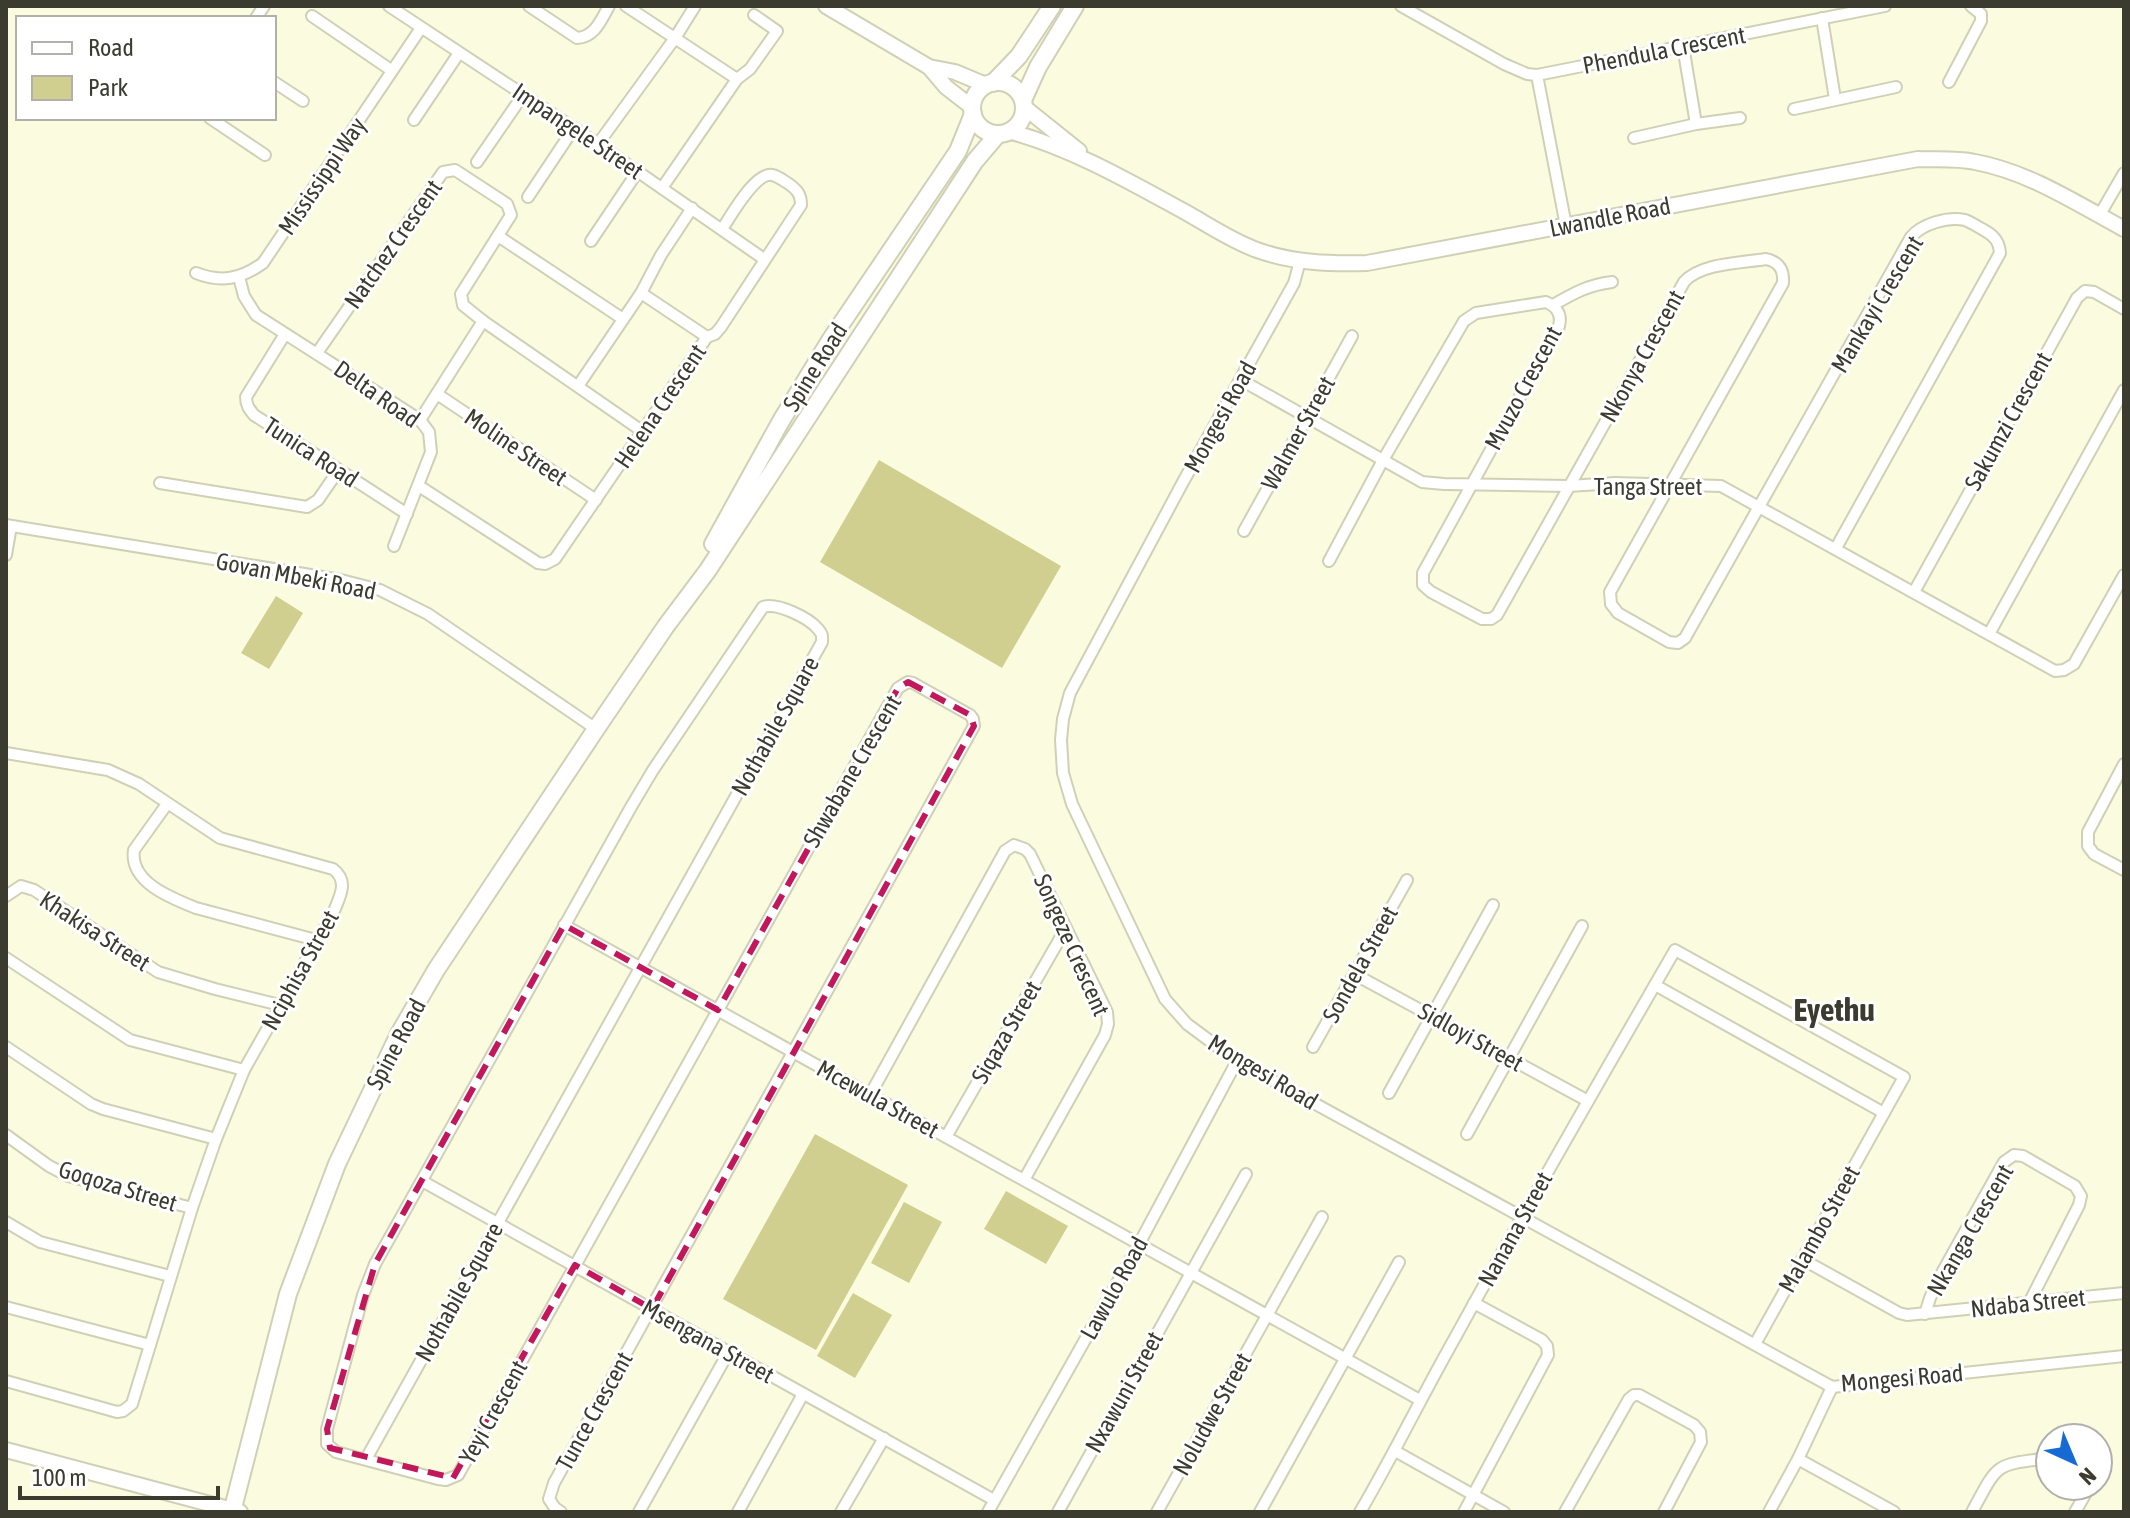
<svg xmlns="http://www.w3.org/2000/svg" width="2130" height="1518" viewBox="0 0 2130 1518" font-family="'Asap Condensed',sans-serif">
  <rect width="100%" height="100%" fill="#fbfbe0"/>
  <g fill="#d0cf8f">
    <polygon points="879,460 1061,566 1002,668 820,562"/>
    <polygon points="276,596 303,613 269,669 241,653"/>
    <polygon points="815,1134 908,1185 816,1350 723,1299"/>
    <polygon points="1006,1191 1068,1226 1046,1264 984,1229"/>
    <polygon points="904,1202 942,1222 909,1283 871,1263"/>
    <polygon points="853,1293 892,1315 855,1378 817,1356"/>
  </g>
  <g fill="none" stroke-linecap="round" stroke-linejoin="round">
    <g stroke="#d0d0b6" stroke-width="14">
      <g id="street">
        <polyline points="389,6 598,144 764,259"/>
        <path d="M 529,6 L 577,38 C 595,37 601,20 609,6"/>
        <polyline points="626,6 737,79"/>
        <polyline points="1401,6 1504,64 1527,74 1537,75 1885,6"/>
        <polyline points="312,16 391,70"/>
        <polyline points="256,18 264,6"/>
        <polyline points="1822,18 1835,99"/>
        <polyline points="1683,46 1696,124"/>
        <polyline points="1537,75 1566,226"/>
        <polyline points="274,82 303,101"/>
        <polyline points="1949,82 1981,21 1981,14 1971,6"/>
        <polyline points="1794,109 1896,87"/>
        <polyline points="210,118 265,155"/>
        <polyline points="414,120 459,53"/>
        <polyline points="1634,138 1696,124 1740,118"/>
        <polyline points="598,144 675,38 695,6"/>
        <polyline points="477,162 523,95"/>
        <polyline points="662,188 737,79 750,69 777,31 754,15"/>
        <polyline points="528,197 574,128"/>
        <polyline points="2099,216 2124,173"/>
        <polyline points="498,236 623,319"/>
        <polyline points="591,241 638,171"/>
        <polyline points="1300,261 1294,283 1183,482 1070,693 1063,719 1061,740 1063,773 1072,804 1165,999 1187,1024 1237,1061 1832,1387 2124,1356"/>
        <path d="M 196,273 C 221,283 241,279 263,263 L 421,28"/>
        <polyline points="239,277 244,296 256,315 420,420 429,432 431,452 394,546"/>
        <polyline points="641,293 661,255 692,208"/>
        <path d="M 1553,305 C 1574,293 1588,285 1612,282"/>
        <polyline points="483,321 642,431"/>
        <path d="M 285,334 L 246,397 C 246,405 249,409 254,415 L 407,514"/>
        <path d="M 707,337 L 715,334 L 721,327 L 801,205 C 801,194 797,190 789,184 C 784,181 778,176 772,175 C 755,172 731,216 722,229"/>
        <polyline points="317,353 443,172 455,170 507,204 511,215 461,294 463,305 483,321 420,420"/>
        <polyline points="1241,380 1422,482 1444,484 1569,486 1615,483 1721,486 2055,671 2064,670 2074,664 2124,575"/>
        <polyline points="437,394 596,500"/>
        <polyline points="160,483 307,507 318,500 338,471"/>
        <polyline points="419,486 538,563 545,564 555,559 707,337 641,293 578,386"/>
        <polyline points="6,525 341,580 380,590 428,614 596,729"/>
        <polyline points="1244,531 1352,336"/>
        <polyline points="6,555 11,526"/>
        <path d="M 1329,561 L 1383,460 L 1464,321 L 1476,313 L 1546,302 C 1557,307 1562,314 1559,326 L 1423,573 L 1423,585 L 1431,592 L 1482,619 L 1491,619 L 1497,615 L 1684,282 C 1700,263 1742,263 1766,259 C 1779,262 1784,269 1783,283 L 1610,592 L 1611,604 L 1618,613 L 1669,642 L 1678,643 L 1685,638 L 1911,237 C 1922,224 1948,216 1965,220 C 1971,222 1976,226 1982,229 C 1993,235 1999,240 2000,253 L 1836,548"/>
        <polyline points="1914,592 2077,298 2085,291 2094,292 2124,309"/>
        <polyline points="1989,634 2124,390"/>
        <path d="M 6,753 L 108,770 L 139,784 L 220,838 L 333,869 C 349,881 340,896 334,911 L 244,1070 L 216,1139 L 192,1208 L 132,1404 L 123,1411 L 117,1412 L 6,1381"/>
        <polyline points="2124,764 2088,832 2088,846 2094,854 2124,870"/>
        <path d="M 167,804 L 134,850 C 129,882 171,898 196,908 L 316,940"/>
        <polyline points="6,896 21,886 34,890 158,972 215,989 280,1005"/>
        <polyline points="564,925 1420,1400"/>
        <polyline points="6,958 130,1040 244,1070"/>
        <polyline points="1354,974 1588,1101"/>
        <polyline points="1655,985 1884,1113"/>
        <polyline points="6,1047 91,1104 103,1109 216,1139"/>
        <polyline points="1313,1047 1407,880"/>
        <polyline points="1389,1093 1493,905"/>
        <polyline points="870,1095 1005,851 1014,845 1025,849 1030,854 1107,1012 1108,1024 1105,1035 1024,1180"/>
        <polyline points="1467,1134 1582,926"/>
        <polyline points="6,1135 49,1166 68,1176 192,1208"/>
        <polyline points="946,1137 1066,928"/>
        <polyline points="422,1181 994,1500"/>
        <polyline points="6,1222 40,1242 170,1276"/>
        <polyline points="1802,1259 1899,1313 1907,1315 2124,1293"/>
        <polyline points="6,1307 150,1345"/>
        <polyline points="1925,1314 1930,1298 1943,1271 2004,1162 2014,1155 2023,1156 2075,1186 2081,1196 2079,1205 2029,1303"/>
        <polyline points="1395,1451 1504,1512"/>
        <path d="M 366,1459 L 822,642 C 822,636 823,635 818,629 C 809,618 777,602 763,607 L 653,770 L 631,807 L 375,1264 L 363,1295 L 327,1429 L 327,1444 L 336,1452 L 438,1479 L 446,1480 L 458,1475 L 898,688 L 908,682 L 913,683 L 970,715 L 973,719 L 974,726 L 554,1483 L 549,1499 L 555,1508 L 561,1512"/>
        <polyline points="1798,1459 1894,1512"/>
        <polyline points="639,1512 728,1353"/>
        <polyline points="738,1512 803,1394"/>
        <polyline points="841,1512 884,1438"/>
        <polyline points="988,1512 1139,1244 1237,1061"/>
        <polyline points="1058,1512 1246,1174"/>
        <polyline points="1157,1512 1322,1217"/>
        <polyline points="1260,1512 1399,1262"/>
        <path d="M 1360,1512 C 1394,1454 1423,1394 1456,1336 C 1527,1206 1601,1078 1675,950 L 1904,1077 L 1755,1344"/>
        <polyline points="1464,1512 1548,1355 1547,1346 1542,1340 1474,1303"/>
        <polyline points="1565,1512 1629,1399 1634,1395 1639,1395 1694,1425 1700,1432 1701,1442 1664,1512"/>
        <polyline points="1769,1512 1798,1459 1832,1387"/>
        <path d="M 1972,1512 C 1999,1462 1994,1465 2050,1458"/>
        <polyline points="2075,1512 2090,1486"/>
      </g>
    </g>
    <g stroke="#d0d0b6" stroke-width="18">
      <g id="secondary">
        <polyline points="826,6 929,67 955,72 986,85"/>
        <polyline points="929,67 946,87 973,108"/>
        <polyline points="1024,107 1079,151"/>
        <path d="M 1008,131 C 1072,148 1130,182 1187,213 C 1210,226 1232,241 1257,250 C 1293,263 1330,264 1367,263 L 1918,159 C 1937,160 1956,158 1975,162 C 2029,172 2076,203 2124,229"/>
        <polyline points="6,1450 240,1512"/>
      </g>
    </g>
    <g stroke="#d0d0b6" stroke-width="20">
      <g id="primary">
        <circle cx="998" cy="108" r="26"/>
        <polyline points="993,83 1019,56 1052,6"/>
        <polyline points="1023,100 1038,67 1075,6"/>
        <polyline points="713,544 781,421 831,339 958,151 973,114"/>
        <polyline points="232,1512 288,1294 337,1164 399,1034 436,970 596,729 666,626 708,570 975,161 998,134"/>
      </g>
    </g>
    <use href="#street" stroke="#fff" stroke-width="10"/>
    <use href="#secondary" stroke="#fff" stroke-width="14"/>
    <use href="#primary" stroke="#fff" stroke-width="16"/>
  </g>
  <path fill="none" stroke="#c2185b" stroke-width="6" stroke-dasharray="16 10" stroke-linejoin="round" d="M 908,682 L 970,715 L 974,726 L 652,1309 L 575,1265 L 453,1478 L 330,1448 L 327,1429 L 375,1264 L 564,925 L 718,1010 L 898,688 Z"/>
  <g text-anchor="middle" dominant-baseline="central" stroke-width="6" stroke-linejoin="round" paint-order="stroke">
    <g font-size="24" fill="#3b3b30" stroke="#fff">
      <text transform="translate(1664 50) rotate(-11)">Phendula Crescent</text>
      <text transform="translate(578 131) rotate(34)">Impangele Street</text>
      <text transform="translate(322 176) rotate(-56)">Mississippi Way</text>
      <text transform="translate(1610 217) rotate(-11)">Lwandle Road</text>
      <text transform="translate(393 244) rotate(-55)">Natchez Crescent</text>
      <text transform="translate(1877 304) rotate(-59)">Mankayi Crescent</text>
      <text transform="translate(1642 356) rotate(-61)">Nkonya Crescent</text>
      <text transform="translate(815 367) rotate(-58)">Spine Road</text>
      <text transform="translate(1523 388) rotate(-62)">Mvuzo Crescent</text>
      <text transform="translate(377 394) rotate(35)">Delta Road</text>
      <text transform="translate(660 406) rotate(-56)">Helena Crescent</text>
      <text transform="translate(1220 417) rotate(-61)">Mongesi Road</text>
      <text transform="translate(2008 421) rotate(-61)">Sakumzi Crescent</text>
      <text transform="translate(1298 433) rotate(-61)">Walmer Street</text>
      <text transform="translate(516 447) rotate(34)">Moline Street</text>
      <text transform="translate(311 452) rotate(33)">Tunica Road</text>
      <text x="1648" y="486">Tanga Street</text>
      <text transform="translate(296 576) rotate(11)">Govan Mbeki Road</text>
      <text transform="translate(775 726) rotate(-61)">Nothabile Square</text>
      <text transform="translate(852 771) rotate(-60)">Shwabane Crescent</text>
      <text transform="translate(95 931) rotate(33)">Khakisa Street</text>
      <text transform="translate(1072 945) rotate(66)">Songeze Crescent</text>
      <text transform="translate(1360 964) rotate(-61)">Sondela Street</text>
      <text transform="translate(300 970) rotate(-61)">Nciphisa Street</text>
      <text transform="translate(1006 1032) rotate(-60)">Siqaza Street</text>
      <text transform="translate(1471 1037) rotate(29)">Sidloyi Street</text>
      <text transform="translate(396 1044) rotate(-62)">Spine Road</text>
      <text transform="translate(1263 1072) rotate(31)">Mongesi Road</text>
      <text transform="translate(878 1099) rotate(29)">Mcewula Street</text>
      <text transform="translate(118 1186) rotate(17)">Goqoza Street</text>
      <text transform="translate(1515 1229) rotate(-61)">Nanana Street</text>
      <text transform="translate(1819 1229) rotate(-61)">Malambo Street</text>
      <text transform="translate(1970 1230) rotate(-60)">Nkanga Crescent</text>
      <text transform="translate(1114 1288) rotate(-61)">Lawulo Road</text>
      <text transform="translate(459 1292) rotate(-61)">Nothabile Square</text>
      <text transform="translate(2028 1303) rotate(-6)">Ndaba Street</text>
      <text transform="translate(708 1341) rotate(29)">Msengana Street</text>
      <text transform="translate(1902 1378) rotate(-5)">Mongesi Road</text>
      <text transform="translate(1124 1392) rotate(-61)">Nxawuni Street</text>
      <text transform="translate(594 1411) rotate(-61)">Tunce Crescent</text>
      <text transform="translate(493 1412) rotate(-61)">Yeyi Crescent</text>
      <text transform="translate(1212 1414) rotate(-61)">Noludwe Street</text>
    </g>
    <g font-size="32" font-weight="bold" fill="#3b3b30" stroke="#fff">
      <text x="1834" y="1009">Eyethu</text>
    </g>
  </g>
  <rect width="2130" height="1518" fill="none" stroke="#3b3b30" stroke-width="16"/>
  <rect x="16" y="16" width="260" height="104" fill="#ffffff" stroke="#b1b1ac" stroke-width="2"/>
  <rect x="32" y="42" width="40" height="12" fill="#ffffff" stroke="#b1b1ac" stroke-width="2"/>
  <text x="88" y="56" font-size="24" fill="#3b3b30">Road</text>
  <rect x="32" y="76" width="40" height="24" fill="#d0cf8f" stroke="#b1b1ac" stroke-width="2"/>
  <text x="88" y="96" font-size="24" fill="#3b3b30">Park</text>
  <g transform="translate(2074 1462) rotate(136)"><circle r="38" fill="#ffffff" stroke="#b1b1ac" stroke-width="2"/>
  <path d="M0-6L14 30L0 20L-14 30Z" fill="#166ad4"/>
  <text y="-12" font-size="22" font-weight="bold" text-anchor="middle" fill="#3b3b30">N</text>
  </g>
  <path d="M20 1486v12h198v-12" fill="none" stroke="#3b3b30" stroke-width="4"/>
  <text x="32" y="1486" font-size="24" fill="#3b3b30" stroke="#ffffff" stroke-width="6" paint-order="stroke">100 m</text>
</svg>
